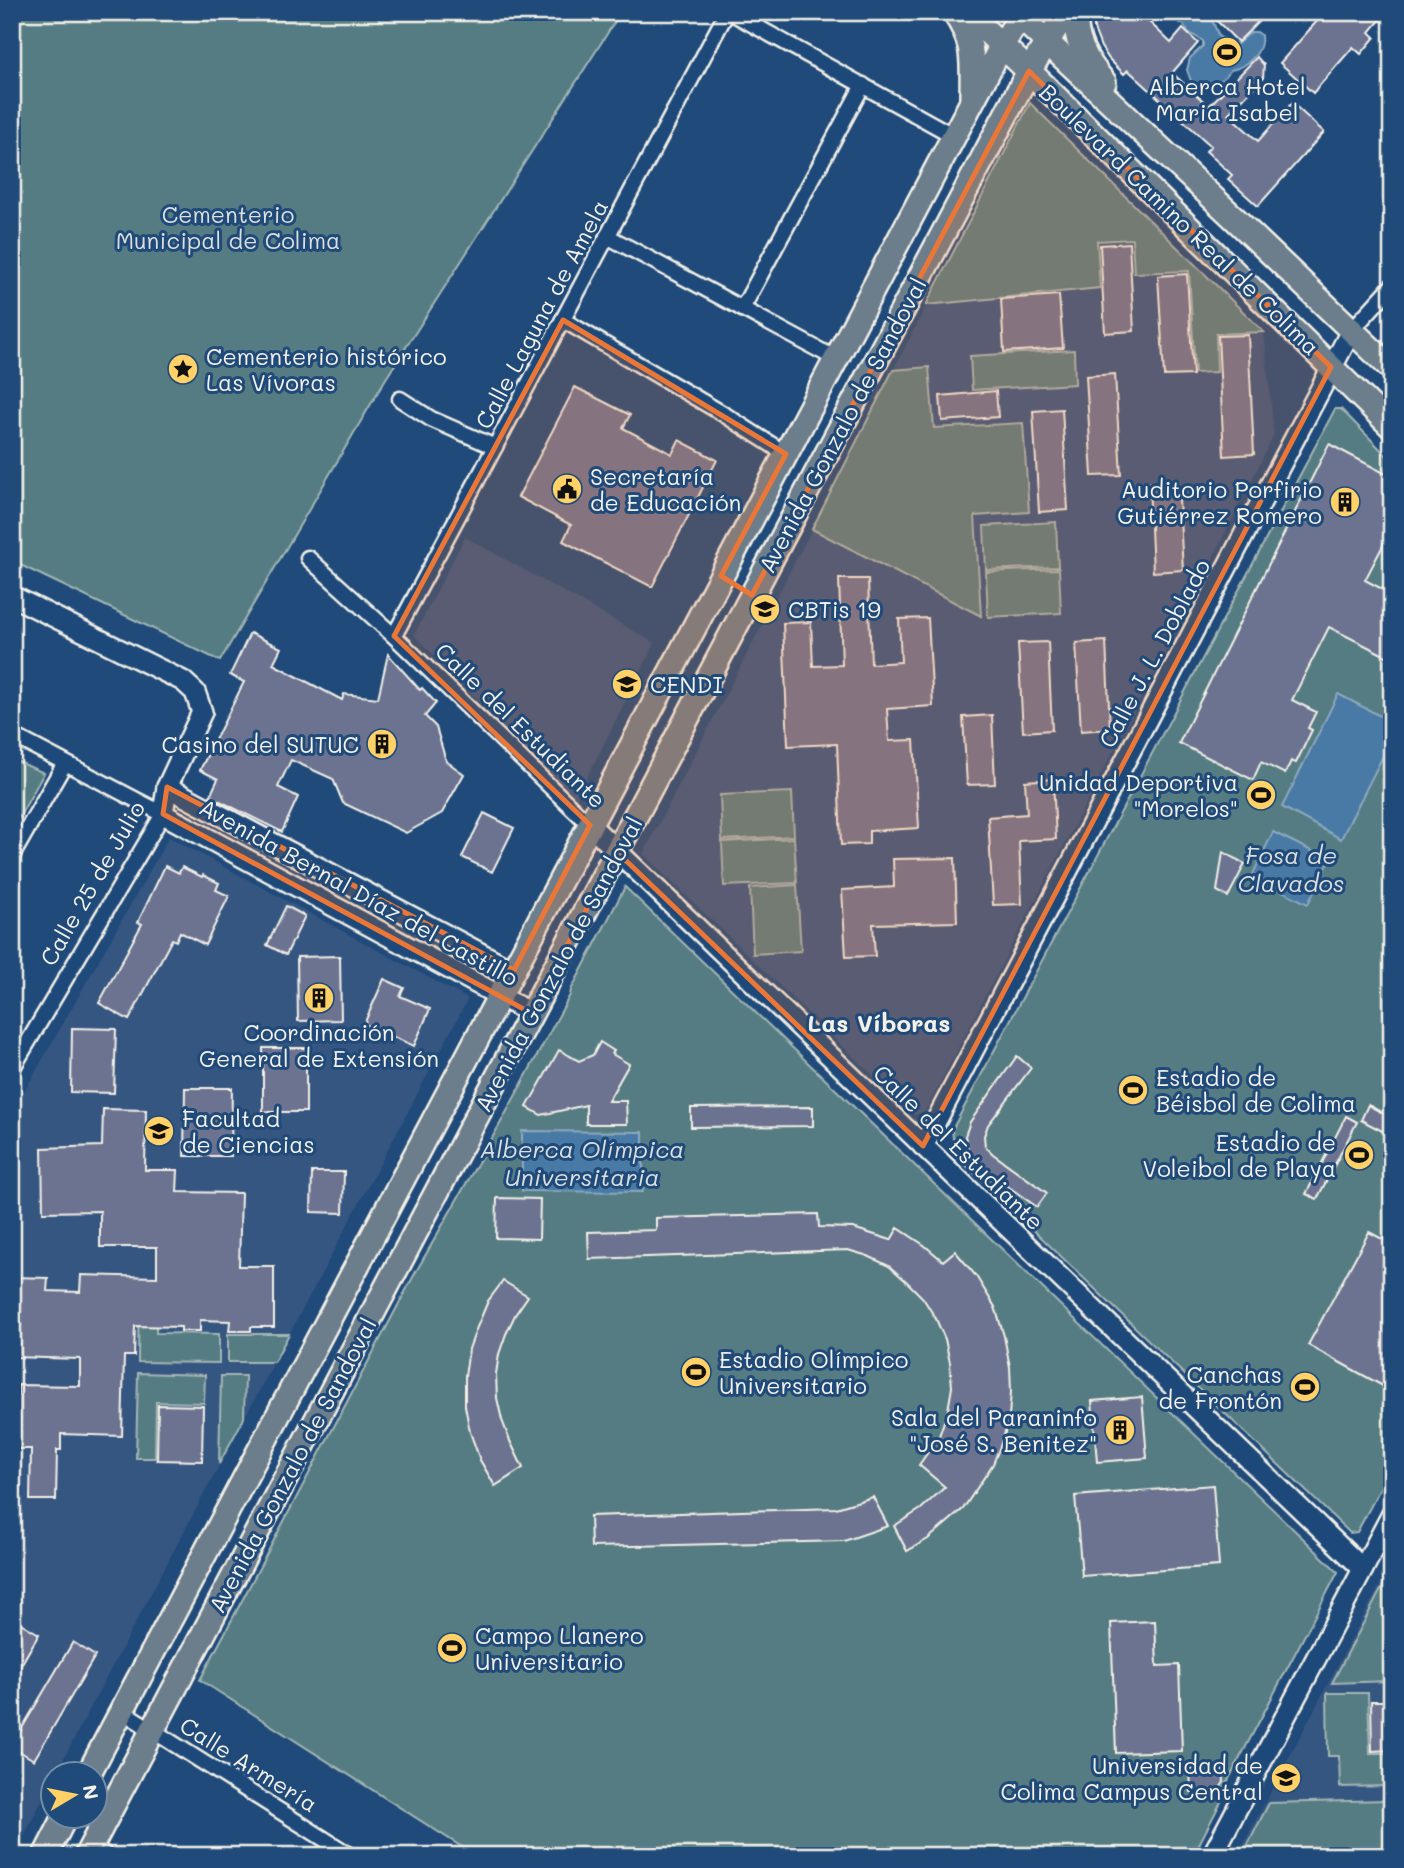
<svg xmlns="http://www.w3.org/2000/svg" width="1404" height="1868" viewBox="0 0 1404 1868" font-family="Mali,sans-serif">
  <rect width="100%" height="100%" fill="#1f4a7a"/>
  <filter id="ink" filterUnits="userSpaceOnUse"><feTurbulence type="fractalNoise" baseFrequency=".0143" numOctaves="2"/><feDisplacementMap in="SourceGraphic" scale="14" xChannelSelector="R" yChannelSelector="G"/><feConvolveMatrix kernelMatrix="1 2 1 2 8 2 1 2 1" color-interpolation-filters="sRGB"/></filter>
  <g filter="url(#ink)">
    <g fill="#365681">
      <polygon points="1030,103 1264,332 1274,435 1185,614 925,1112 914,1115 643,854 812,529"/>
      <polygon points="465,537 655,643 576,799 414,635"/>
      <polygon points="169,837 468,999 132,1629 56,1773 52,1773 52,1781 24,1836 12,1830 12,1113"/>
      <polygon points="1392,1562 1392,1856 1237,1856"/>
    </g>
    <g fill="#557c82" stroke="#a4b6b5" stroke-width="2">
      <polygon points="12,12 621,12 385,380 220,661 12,561"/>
      <polygon points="1030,103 1264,332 1216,334 1217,372 1195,373 1189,271 1134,273 1132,239 1097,241 1100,288 926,305"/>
      <polygon points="1074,350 1075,384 972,390 970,356"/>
      <polygon points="929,367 934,428 1023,423 1029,512 975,516 981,616 812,529 893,370"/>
      <polygon points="1335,409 1341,409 1392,461 1392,1466 1357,1532 1350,1533 955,1155 952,1130"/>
      <polygon points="1056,522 1058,567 986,570 984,526"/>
      <polygon points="1059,569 1061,613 988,617 986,572"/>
      <polygon points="12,759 44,773 17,821 12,824"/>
      <polygon points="792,792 794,836 722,840 720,795"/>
      <polygon points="794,838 797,883 724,886 722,842"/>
      <polygon points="797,885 801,951 753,954 750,888"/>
      <polygon points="625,887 1338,1572 1222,1792 1226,1792 1193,1856 1192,1848 1188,1856 476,1856 200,1680 413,1277 500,1124 570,995 571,990"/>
      <polygon points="139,1277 156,1278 156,1333 219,1334 219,1363 138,1362"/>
      <polygon points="228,1334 289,1334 274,1362 228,1362"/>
      <polygon points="138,1373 205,1375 204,1403 156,1402 155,1458 136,1458"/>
      <polygon points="221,1376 245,1376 244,1418 219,1464"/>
      <polygon points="1387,1578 1392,1578 1392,1681 1332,1683"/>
      <polygon points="1327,1693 1368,1693 1370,1753 1392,1753 1392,1786 1340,1787 1339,1756 1328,1756"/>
      <polygon points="1387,1800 1389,1856 1242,1856 1269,1803"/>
    </g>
    <g fill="#4879a5" stroke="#8da9c0" stroke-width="2">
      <path d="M 1169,12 L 1204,12 C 1213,17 1215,28 1219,37 L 1237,44 L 1251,32 L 1257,32 L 1261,35 C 1264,52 1247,67 1231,70 C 1225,78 1214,88 1202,87 C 1198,86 1195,83 1191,81 L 1187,70 L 1190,58 L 1203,46 L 1203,41 L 1188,32 L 1184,25 L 1175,20 Z"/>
      <polygon points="1338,694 1392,722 1392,738 1341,839 1282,807"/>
      <polygon points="1273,832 1330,860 1308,904 1252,876"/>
      <polygon points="522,1131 643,1132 643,1192 522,1191"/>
    </g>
    <g fill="#6c7391" stroke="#f4f1e8" stroke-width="2">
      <polygon points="1094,12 1139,12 1171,43 1183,29 1198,43 1172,73 1209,106 1257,57 1264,65 1263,78 1228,114 1258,141 1292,103 1324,132 1258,206 1228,179 1232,175 1206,151 1211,146 1128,70 1124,74 1109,59 1101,47 1094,29"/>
      <polygon points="1208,12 1268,12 1238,42"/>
      <polygon points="1325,12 1387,12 1370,32 1375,37 1361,54 1353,47 1313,93 1280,63"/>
      <polygon points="1129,243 1134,331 1105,333 1100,245"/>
      <polygon points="1187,274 1193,375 1164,376 1158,276"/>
      <polygon points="1059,295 1063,348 1004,352 1001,299"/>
      <polygon points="1248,335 1254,454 1224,456 1218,336"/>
      <polygon points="1115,374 1121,475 1092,476 1086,376"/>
      <polygon points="575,387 630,415 623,428 672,454 679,440 717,460 652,587 563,541 571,525 518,497"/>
      <polygon points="996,391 998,417 942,421 940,396"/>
      <polygon points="1062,409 1068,510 1039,512 1033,411"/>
      <polygon points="1329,444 1392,477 1392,528 1365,580 1392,594 1392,659 1329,627 1292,700 1316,712 1308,728 1312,730 1296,763 1291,761 1285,774 1261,762 1253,780 1179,743"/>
      <polygon points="1178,482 1183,570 1153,572 1149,483"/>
      <polygon points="839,579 868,579 871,664 901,662 899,619 928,618 933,706 887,709 889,741 914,740 919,828 869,831 869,844 841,845 837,744 788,746 783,623 811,622 813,666 842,665"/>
      <polygon points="250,633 281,648 273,664 342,700 344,694 378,698 388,654 420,690 422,688 436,703 425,716 436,727 446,761 464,774 442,813 406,833 343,803 333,779 291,760 278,787 298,797 282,832 210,796 218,779 200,770 244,682 230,675"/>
      <polygon points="1106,641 1110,729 1081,731 1076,643"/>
      <polygon points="1048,642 1052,730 1023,732 1018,643"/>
      <polygon points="992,715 995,784 967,785 963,717"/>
      <polygon points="1053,779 1056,839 1019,841 1022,904 993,905 988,817 1027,814 1025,781"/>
      <polygon points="484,813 514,828 492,872 462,857"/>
      <polygon points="1223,852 1245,864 1228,897 1217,891"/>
      <polygon points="955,858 957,922 873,924 875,956 846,957 842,890 894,887 893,859"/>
      <polygon points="165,866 179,873 182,867 202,877 203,875 219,883 216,890 229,896 205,945 180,932 176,941 172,939 129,1020 99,1003 142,924 138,922"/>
      <polygon points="286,906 305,916 286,955 267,945"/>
      <polygon points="340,956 341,1020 298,1021 297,957"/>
      <polygon points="384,979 404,988 400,996 430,1009 414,1046 364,1024"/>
      <polygon points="72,1028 116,1029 114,1093 71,1092"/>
      <polygon points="600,1042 614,1051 612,1054 629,1064 608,1101 626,1101 627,1124 586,1124 586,1105 541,1115 527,1107 559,1050 579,1061 593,1055"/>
      <rect x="263" y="1048" width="43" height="64"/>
      <polygon points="1017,1056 1031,1068 988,1125 984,1136 985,1146 993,1154 1047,1193 1037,1207 975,1163 968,1150 965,1136 970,1122"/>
      <polygon points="185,1088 232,1088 231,1156 184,1156"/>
      <polygon points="1368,1105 1392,1118 1392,1136 1361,1120"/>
      <polygon points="813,1107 813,1126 691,1127 691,1108"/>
      <polygon points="103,1109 146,1110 145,1170 178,1170 177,1192 241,1193 239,1266 274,1266 274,1327 251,1327 251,1331 229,1331 230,1321 200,1320 200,1331 181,1331 181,1327 135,1326 134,1356 124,1356 122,1436 61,1434 61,1450 57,1450 56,1500 30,1500 31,1449 17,1449 18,1385 80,1386 80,1359 12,1357 13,1277 48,1278 47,1291 80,1292 81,1275 157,1277 157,1247 100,1247 100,1211 43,1212 42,1148 102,1146"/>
      <polygon points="1346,1116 1357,1122 1317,1199 1306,1194"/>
      <polygon points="312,1172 344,1172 343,1213 311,1212"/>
      <polygon points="497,1198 540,1199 539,1239 496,1238"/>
      <polygon points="818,1214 819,1227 853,1228 891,1240 898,1228 924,1245 943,1261 955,1251 976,1276 995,1307 1004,1336 1010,1367 1011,1392 1009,1416 1004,1436 993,1464 963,1509 928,1539 907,1551 894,1526 921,1509 945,1487 919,1465 939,1436 948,1410 952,1387 950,1363 945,1339 936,1319 923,1298 906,1281 889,1266 868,1256 848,1250 589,1259 588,1232 656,1230 656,1218"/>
      <polygon points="1369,1232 1392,1244 1392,1391 1308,1345"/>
      <polygon points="503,1281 528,1296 515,1315 506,1334 499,1354 496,1374 497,1398 502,1420 510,1441 523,1468 495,1486 480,1460 470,1432 465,1406 465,1376 469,1349 477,1327 488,1301"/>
      <polygon points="1142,1397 1147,1458 1097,1462 1092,1401"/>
      <polygon points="158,1405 203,1406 202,1461 157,1460"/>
      <polygon points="1213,1485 1219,1566 1082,1576 1075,1496"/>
      <polygon points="873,1497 888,1526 844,1541 591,1547 590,1516 836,1508"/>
      <polygon points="12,1618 39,1634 12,1680"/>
      <polygon points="1155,1621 1157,1666 1179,1665 1182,1751 1116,1753 1111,1623"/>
      <polygon points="73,1642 95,1656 34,1760 12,1747 12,1745"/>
      <polygon points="1371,1701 1392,1701 1392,1750 1372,1751"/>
      <polygon points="1223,1767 1224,1782 1219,1790 1191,1792 1190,1769"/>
    </g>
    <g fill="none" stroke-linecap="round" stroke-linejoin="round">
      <g stroke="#f4f1e8" stroke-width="19">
        <g id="street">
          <polyline points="730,12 954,136"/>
          <polyline points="607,236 836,359"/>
          <polyline points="742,309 863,85"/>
          <polyline points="563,320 725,415 786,454"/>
          <polyline points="1351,331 1392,286"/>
          <polyline points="400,399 431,419 495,447"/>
          <polyline points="308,558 394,636 590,825"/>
          <polyline points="394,636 727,12"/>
          <polyline points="12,735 163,814 12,1069"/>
          <polyline points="12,856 65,763"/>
          <polyline points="122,1711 351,1856"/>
          <polyline points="91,1846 107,1856"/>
        </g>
      </g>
      <g stroke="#f4f1e8" stroke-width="24">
        <g id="secondary">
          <polyline points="12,596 183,681 195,692 202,712 167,787 163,814 531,1013"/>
          <polyline points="167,787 514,971"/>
          <polyline points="590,825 1363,1569"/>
          <polyline points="923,1146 1351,331"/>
          <polyline points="1212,1856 1392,1514"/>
        </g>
      </g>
      <g stroke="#f4f1e8" stroke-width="28">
        <g id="primary">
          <path d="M 954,12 C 976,44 972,62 972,99"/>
          <polyline points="966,12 1029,71 1392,427"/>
          <polyline points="1015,12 1231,215 1392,369"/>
          <path d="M 1076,12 C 1073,40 1087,62 1104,82"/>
          <polyline points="89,1773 1002,45 1023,12"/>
          <polyline points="45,1856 66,1815"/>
          <polyline points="86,1856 1029,71 1066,12"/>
        </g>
      </g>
      <use href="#street" stroke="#1f4a7a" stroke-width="14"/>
      <use href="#secondary" stroke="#1f4a7a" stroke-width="19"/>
      <use href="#primary" stroke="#6c7d8b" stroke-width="23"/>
    </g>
  </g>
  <path fill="#ea7738" fill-opacity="0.2" stroke="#ea7738" stroke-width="5" stroke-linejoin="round" d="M 1029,71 L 1331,367 L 923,1146 L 617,852 L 531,1013 L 163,814 L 167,787 L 514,970 L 590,825 L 394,636 L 563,320 L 786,454 L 721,576 L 752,595 Z"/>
  <defs>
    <g id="stadium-disc" transform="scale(1.575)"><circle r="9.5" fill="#ffd166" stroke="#1f4a7a"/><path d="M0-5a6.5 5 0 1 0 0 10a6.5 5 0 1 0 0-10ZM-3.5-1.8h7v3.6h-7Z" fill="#111"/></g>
    <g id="sight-disc" transform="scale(1.575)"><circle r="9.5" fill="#ffd166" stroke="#1f4a7a"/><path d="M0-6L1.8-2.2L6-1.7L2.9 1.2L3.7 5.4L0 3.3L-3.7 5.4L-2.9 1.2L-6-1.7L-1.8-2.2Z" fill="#111"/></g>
    <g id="civic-disc" transform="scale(1.575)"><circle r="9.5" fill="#ffd166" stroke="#1f4a7a"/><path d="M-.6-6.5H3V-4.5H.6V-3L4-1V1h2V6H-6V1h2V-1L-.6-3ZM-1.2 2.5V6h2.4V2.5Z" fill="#111"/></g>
    <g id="building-disc" transform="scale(1.575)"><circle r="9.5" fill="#ffd166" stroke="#1f4a7a"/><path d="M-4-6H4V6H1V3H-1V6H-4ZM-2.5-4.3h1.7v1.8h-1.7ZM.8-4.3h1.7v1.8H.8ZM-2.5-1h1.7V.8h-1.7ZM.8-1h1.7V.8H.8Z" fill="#111"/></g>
    <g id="university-disc" transform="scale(1.575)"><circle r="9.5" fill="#ffd166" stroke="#1f4a7a"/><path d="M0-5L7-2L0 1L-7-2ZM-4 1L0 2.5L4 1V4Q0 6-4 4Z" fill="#111"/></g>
    <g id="school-disc" transform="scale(1.575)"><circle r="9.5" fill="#ffd166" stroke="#1f4a7a"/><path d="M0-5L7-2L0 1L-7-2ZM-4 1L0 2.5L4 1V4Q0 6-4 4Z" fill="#111"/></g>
  </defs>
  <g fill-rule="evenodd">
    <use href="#stadium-disc" x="1227" y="52"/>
    <use href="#sight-disc" x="183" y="369"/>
    <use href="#civic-disc" x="567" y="489"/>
    <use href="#building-disc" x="1345" y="502"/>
    <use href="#university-disc" x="765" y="609"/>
    <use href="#school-disc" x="627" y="684"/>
    <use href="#building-disc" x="382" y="744"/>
    <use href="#stadium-disc" x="1261" y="795"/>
    <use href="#building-disc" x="319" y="998"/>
    <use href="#stadium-disc" x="1133" y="1090"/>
    <use href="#university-disc" x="159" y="1131"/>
    <use href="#stadium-disc" x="1359" y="1155"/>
    <use href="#stadium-disc" x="696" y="1372"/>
    <use href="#stadium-disc" x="1305" y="1387"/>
    <use href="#building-disc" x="1120" y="1430"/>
    <use href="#stadium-disc" x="452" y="1648"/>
    <use href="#university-disc" x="1286" y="1778"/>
  </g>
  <g text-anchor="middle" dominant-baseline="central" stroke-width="6" stroke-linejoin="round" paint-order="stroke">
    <g font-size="23" fill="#f4f1e8" stroke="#1f4a7a" text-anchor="start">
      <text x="1227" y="86" text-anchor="middle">Alberca Hotel<tspan x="1227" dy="26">Maria Isabel</tspan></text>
      <text x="206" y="356">Cementerio histórico<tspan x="206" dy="26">Las Vívoras</tspan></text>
      <text x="590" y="476">Secretaría<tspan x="590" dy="26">de Educación</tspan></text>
      <text x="1322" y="489" text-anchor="end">Auditorio Porfirio<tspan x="1322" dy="26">Gutiérrez Romero</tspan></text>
      <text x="788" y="609">CBTis 19</text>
      <text x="650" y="684">CENDI</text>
      <text x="359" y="744" text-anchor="end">Casino del SUTUC</text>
      <text x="1238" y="782" text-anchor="end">Unidad Deportiva<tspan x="1238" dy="26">"Morelos"</tspan></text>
      <text x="319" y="1032" text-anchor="middle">Coordinación<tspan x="319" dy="26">General de Extensión</tspan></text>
      <text x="1156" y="1077">Estadio de<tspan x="1156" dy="26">Béisbol de Colima</tspan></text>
      <text x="182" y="1118">Facultad<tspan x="182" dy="26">de Ciencias</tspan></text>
      <text x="1336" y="1142" text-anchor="end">Estadio de<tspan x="1336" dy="26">Voleibol de Playa</tspan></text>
      <text x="719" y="1359">Estadio Olímpico<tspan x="719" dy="26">Universitario</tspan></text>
      <text x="1282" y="1374" text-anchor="end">Canchas<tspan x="1282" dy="26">de Frontón</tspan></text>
      <text x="1097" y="1417" text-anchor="end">Sala del Paraninfo<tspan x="1097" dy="26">"José S. Benitez"</tspan></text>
      <text x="475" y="1635">Campo Llanero<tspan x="475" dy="26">Universitario</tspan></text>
      <text x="1263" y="1765" text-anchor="end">Universidad de<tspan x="1263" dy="26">Colima Campus Central</tspan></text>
    </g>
    <g font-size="23" fill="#dcdfd9" stroke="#1f4a7a">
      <text x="228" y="214">Cementerio<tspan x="228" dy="26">Municipal de Colima</tspan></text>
    </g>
    <g font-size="23" fill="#f4f1e8" stroke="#1f4a7a">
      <text transform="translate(1180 219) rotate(44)">Boulevard Camino Real de Colima</text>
      <text transform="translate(541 314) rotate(-62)">Calle Laguna de Amela</text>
      <text transform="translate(842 425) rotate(-62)">Avenida Gonzalo de Sandoval</text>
      <text transform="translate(1154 653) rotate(-62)">Calle J. L. Doblado</text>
      <text transform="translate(521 725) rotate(44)">Calle del Estudiante</text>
      <text transform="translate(92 883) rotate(-60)">Calle 25 de Julio</text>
      <text transform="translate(359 892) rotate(29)">Avenida Bernal Díaz del Castillo</text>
      <text transform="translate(558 964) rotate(-62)">Avenida Gonzalo de Sandoval</text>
      <text transform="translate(959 1147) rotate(44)">Calle del Estudiante</text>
      <text transform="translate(292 1465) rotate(-62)">Avenida Gonzalo de Sandoval</text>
      <text transform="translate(249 1764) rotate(32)">Calle Armería</text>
    </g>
    <g font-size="24" font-style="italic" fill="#dadfde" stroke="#1f4a7a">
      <text x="1291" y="854">Fosa de<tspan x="1291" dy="28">Clavados</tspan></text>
      <text x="582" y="1148">Alberca Olímpica<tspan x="582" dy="28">Universitaria</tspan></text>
    </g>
    <g font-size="24" font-weight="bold" fill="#f4f1e8" stroke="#1f4a7a">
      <text x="879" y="1022">Las Víboras</text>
    </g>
  </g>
  <rect width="1404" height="1868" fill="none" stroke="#1f4a7a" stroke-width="42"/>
  <rect x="21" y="21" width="1362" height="1826" fill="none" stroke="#f4f1e8" stroke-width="2.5" filter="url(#ink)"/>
  <g transform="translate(74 1795) rotate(80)"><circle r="33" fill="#1f4a7a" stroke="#748da6" stroke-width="2"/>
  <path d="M0-5L12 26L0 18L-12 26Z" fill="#ffd166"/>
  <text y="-10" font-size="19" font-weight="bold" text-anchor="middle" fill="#f4f1e8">N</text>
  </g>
</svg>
